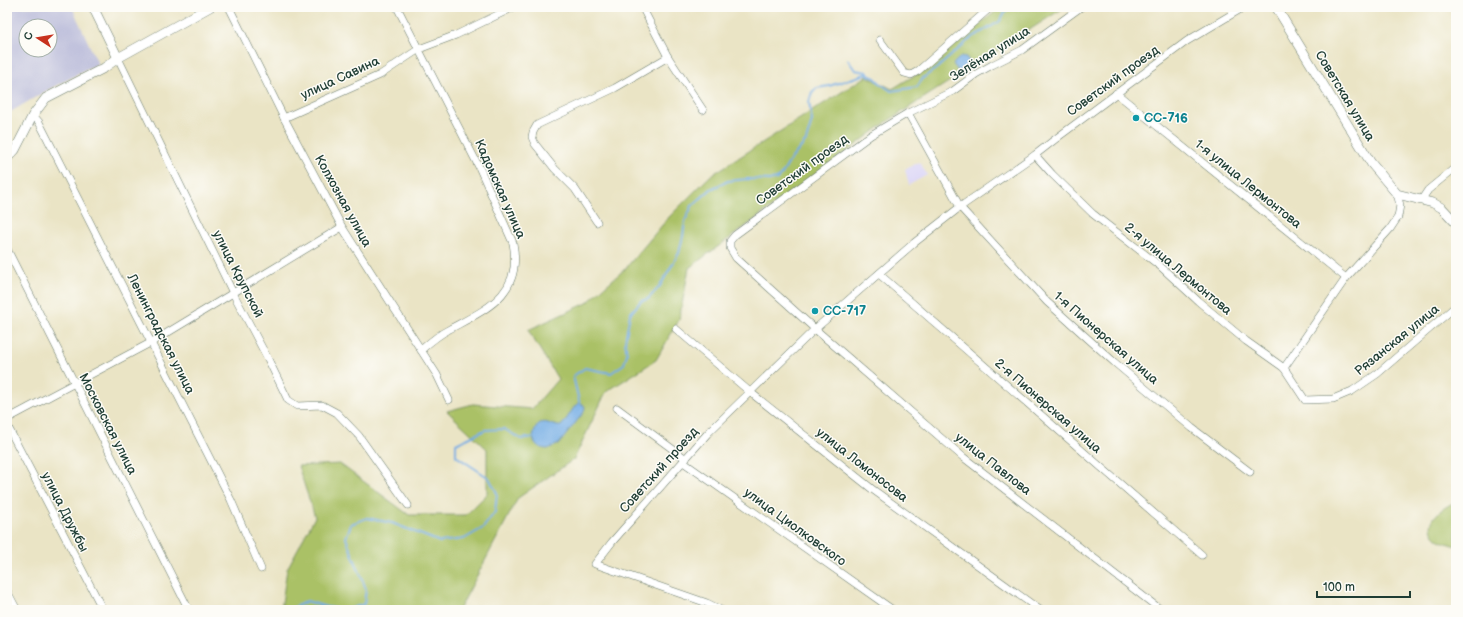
<svg xmlns="http://www.w3.org/2000/svg" width="1463" height="617" viewBox="0 0 1463 617" font-family="'Balsamiq Sans',sans-serif">
  <rect width="100%" height="100%" fill="#fdfcf7"/>
  <filter id="ink" filterUnits="userSpaceOnUse"><feTurbulence type="fractalNoise" baseFrequency=".025" numOctaves="2"/><feDisplacementMap in="SourceGraphic" scale="8" xChannelSelector="R" yChannelSelector="G"/><feConvolveMatrix kernelMatrix="1 2 1 2 8 2 1 2 1" color-interpolation-filters="sRGB"/></filter>
  <filter id="wash" filterUnits="userSpaceOnUse"><feTurbulence type="fractalNoise" baseFrequency=".012" numOctaves="4" result="noise"/><feDisplacementMap in="SourceGraphic" scale="16" xChannelSelector="R" yChannelSelector="G"/><feGaussianBlur stdDeviation="0.9" result="paint"/><feColorMatrix in="noise" values="0 0 0 0 0 0 0 0 0 0 0 0 0 0 0 0 0 1.4 0 .05"/><feComposite in="paint" operator="in"/></filter>
  <g filter="url(#wash)">
    <rect width="100%" height="100%" fill="#eae4c5"/>
    <polygon fill="#dbd6f7" points="920,162 927,175 909,185 905,169"/>
    <path fill="#c1c2dd" fill-rule="evenodd" d="M 7,7 L 72,7 L 98,64 L 51,88 L 7,114 ZM 26,26 L 50,26 L 50,50 L 26,50 Z"/>
    <g fill="#aac166" stroke="#647f4d">
      <polygon points="1001,7 1065,7 888,121 689,268 679,320 656,360 606,392 574,459 518,498 459,610 281,610 287,569 315,517 298,466 340,464 409,515 466,515 487,494 487,449 447,411 473,404 532,409 558,379 528,330 587,303 603,288 625,269 670,216 710,176 867,76 892,89 927,68"/>
      <path d="M 1456,502 L 1456,546 C 1449,544 1441,542 1436,537 C 1421,522 1444,506 1456,502 Z"/>
    </g>
    <g fill="#75ade5" stroke="#4a758c">
      <polygon points="961,56 966,57 971,64 970,69 962,73 958,71 953,64"/>
      <path d="M 578,403 L 583,404 L 585,407 L 584,412 L 559,444 L 548,449 C 536,449 529,439 536,428 C 537,426 538,424 540,423 C 547,420 554,427 561,426 C 568,419 571,409 578,403 Z"/>
    </g>
    <g fill="none" stroke-linecap="round" stroke-linejoin="round">
      <g stroke="#75ade5" stroke-width="2">
        <polyline points="848,60 855,70 867,72 870,75"/>
        <path d="M 580,405 L 573,376 L 585,368 L 611,373 L 624,364 L 627,354 L 625,341 L 630,314 L 641,301 L 648,299 L 660,286 L 679,253 L 683,236 L 685,221 L 692,206 L 711,189 L 728,181 L 747,179 L 771,180 L 777,179 L 782,174 L 791,159 L 806,141 L 812,121 L 809,102 L 812,92 L 817,88 L 829,86 L 866,74 L 875,78 L 881,84 L 891,91 L 917,87 L 923,78 L 937,68 L 971,38 L 999,22 C 1003,17 1004,12 1009,7"/>
        <polyline points="289,610 307,601 326,607 347,610 364,604 366,589 346,538 351,524 367,518 392,523 440,542 464,539 483,528 495,512 497,493 489,478 456,456 456,444 485,430 504,429 521,439 534,437"/>
      </g>
    </g>
  </g>
  <g filter="url(#ink)">
    <g fill="none" stroke-linecap="round" stroke-linejoin="round">
      <g stroke="#667767" stroke-width="8">
        <g id="minor">
          <polyline points="229,7 284,118 342,227 437,375 449,400"/>
          <path d="M 397,7 L 480,169 L 513,243 C 523,295 486,309 448,330 C 438,335 429,343 421,350"/>
          <polyline points="642,7 668,57 703,110"/>
          <polyline points="1081,7 1022,50 992,65 976,74 953,91 908,113 871,135 735,235 730,241 730,248 736,258 815,329 963,457 1161,610"/>
          <polyline points="880,40 904,73 911,75 918,71 991,7"/>
          <polyline points="118,58 233,293 268,359 288,400 297,406 322,405 337,413 359,436 408,505"/>
          <polyline points="1116,93 1346,278"/>
          <polyline points="908,113 960,207 1047,302 1114,362 1192,428 1250,472"/>
          <polyline points="33,115 39,122 231,500 261,569"/>
          <polyline points="284,118 380,75 419,49 456,35 514,7"/>
          <polyline points="1035,155 1052,174 1093,214 1160,266 1198,301 1246,341 1284,368 1305,400 1333,399 1352,391 1377,374 1456,306"/>
          <polyline points="1422,199 1428,190 1456,167"/>
          <polyline points="597,222 575,189 555,169 535,144 532,137 533,132 537,125 541,123 615,88 668,57"/>
          <polyline points="7,249 189,610"/>
          <polyline points="879,274 1202,555"/>
          <polyline points="676,329 750,392 872,489 1040,610"/>
          <polyline points="1284,368 1346,278 1390,229 1398,217 1400,205 1397,194"/>
          <polyline points="617,408 686,459"/>
          <polyline points="7,419 152,342 342,227"/>
          <polyline points="7,425 103,610"/>
          <polyline points="683,462 893,610"/>
          <polyline points="7,591 17,610"/>
          <polyline points="721,610 707,603 595,564 612,542 708,433 815,329 914,243 960,207 1035,155 1058,137 1187,41 1244,7"/>
        </g>
      </g>
      <g stroke="#667767" stroke-width="10">
        <g id="tertiary">
          <polyline points="93,7 118,58"/>
          <polyline points="1276,7 1371,163 1397,194 1433,203 1442,208 1456,223"/>
          <polyline points="7,158 15,150 33,115 46,98 104,68 118,58 210,7"/>
        </g>
      </g>
      <use href="#minor" stroke="#fff" stroke-width="7"/>
      <use href="#tertiary" stroke="#fff" stroke-width="9"/>
    </g>
  </g>
  <g fill="#0f9aa8" stroke="#fdfcf7" stroke-width="1.5">
    <circle cx="1136" cy="118" r="4"/>
    <circle cx="815" cy="311" r="4"/>
  </g>
  <g text-anchor="middle" dominant-baseline="central" stroke-width="3" stroke-linejoin="round" paint-order="stroke">
    <g font-size="13" fill="#1f3d34" stroke="#fdfcf7">
      <text transform="translate(990 54) rotate(-32)">Зелёная улица</text>
      <text transform="translate(340 78) rotate(-25)">улица Савина</text>
      <text transform="translate(1113 81) rotate(-36)">Советский проезд</text>
      <text transform="translate(1345 96) rotate(59)">Советская улица</text>
      <text transform="translate(802 170) rotate(-36)">Советский проезд</text>
      <text transform="translate(1248 184) rotate(39)">1-я улица Лермонтова</text>
      <text transform="translate(500 189) rotate(66)">Кадомская улица</text>
      <text transform="translate(343 201) rotate(61)">Колхозная улица</text>
      <text transform="translate(1178 269) rotate(40)">2-я улица Лермонтова</text>
      <text transform="translate(238 274) rotate(63)">улица Крупской</text>
      <text transform="translate(161 334) rotate(63)">Ленинградская улица</text>
      <text transform="translate(1106 338) rotate(41)">1-я Пионерская улица</text>
      <text transform="translate(1397 340) rotate(-39)">Рязанская улица</text>
      <text transform="translate(1048 406) rotate(41)">2-я Пионерская улица</text>
      <text transform="translate(108 424) rotate(63)">Московская улица</text>
      <text transform="translate(993 464) rotate(38)">улица Павлова</text>
      <text transform="translate(862 465) rotate(38)">улица Ломоносова</text>
      <text transform="translate(659 470) rotate(-48)">Советский проезд</text>
      <text transform="translate(65 512) rotate(63)">улица Дружбы</text>
      <text transform="translate(795 527) rotate(36)">улица Циолковского</text>
    </g>
    <g font-size="13" font-weight="bold" fill="#0d838f" stroke="#fdfcf7" text-anchor="start">
      <text x="1144" y="118">СС-716</text>
      <text x="823" y="311">СС-717</text>
    </g>
  </g>
  <rect width="1463" height="617" fill="none" stroke="#fdfcf7" stroke-width="24"/>
  <g transform="translate(38 38) rotate(282)"><circle r="19" fill="#fdfcf7" stroke="#a4b0a9"/>
  <path d="M0-3L7 15L0 10L-7 15Z" fill="#c8321e"/>
  <text y="-6" font-size="11" font-weight="bold" text-anchor="middle" fill="#1f3d34">С</text>
  </g>
  <path d="M1317 591v6h93v-6" fill="none" stroke="#1f3d34" stroke-width="2"/>
  <text x="1323" y="591" font-size="12" fill="#1f3d34" stroke="#fdfcf7" stroke-width="3" paint-order="stroke">100 m</text>
</svg>
